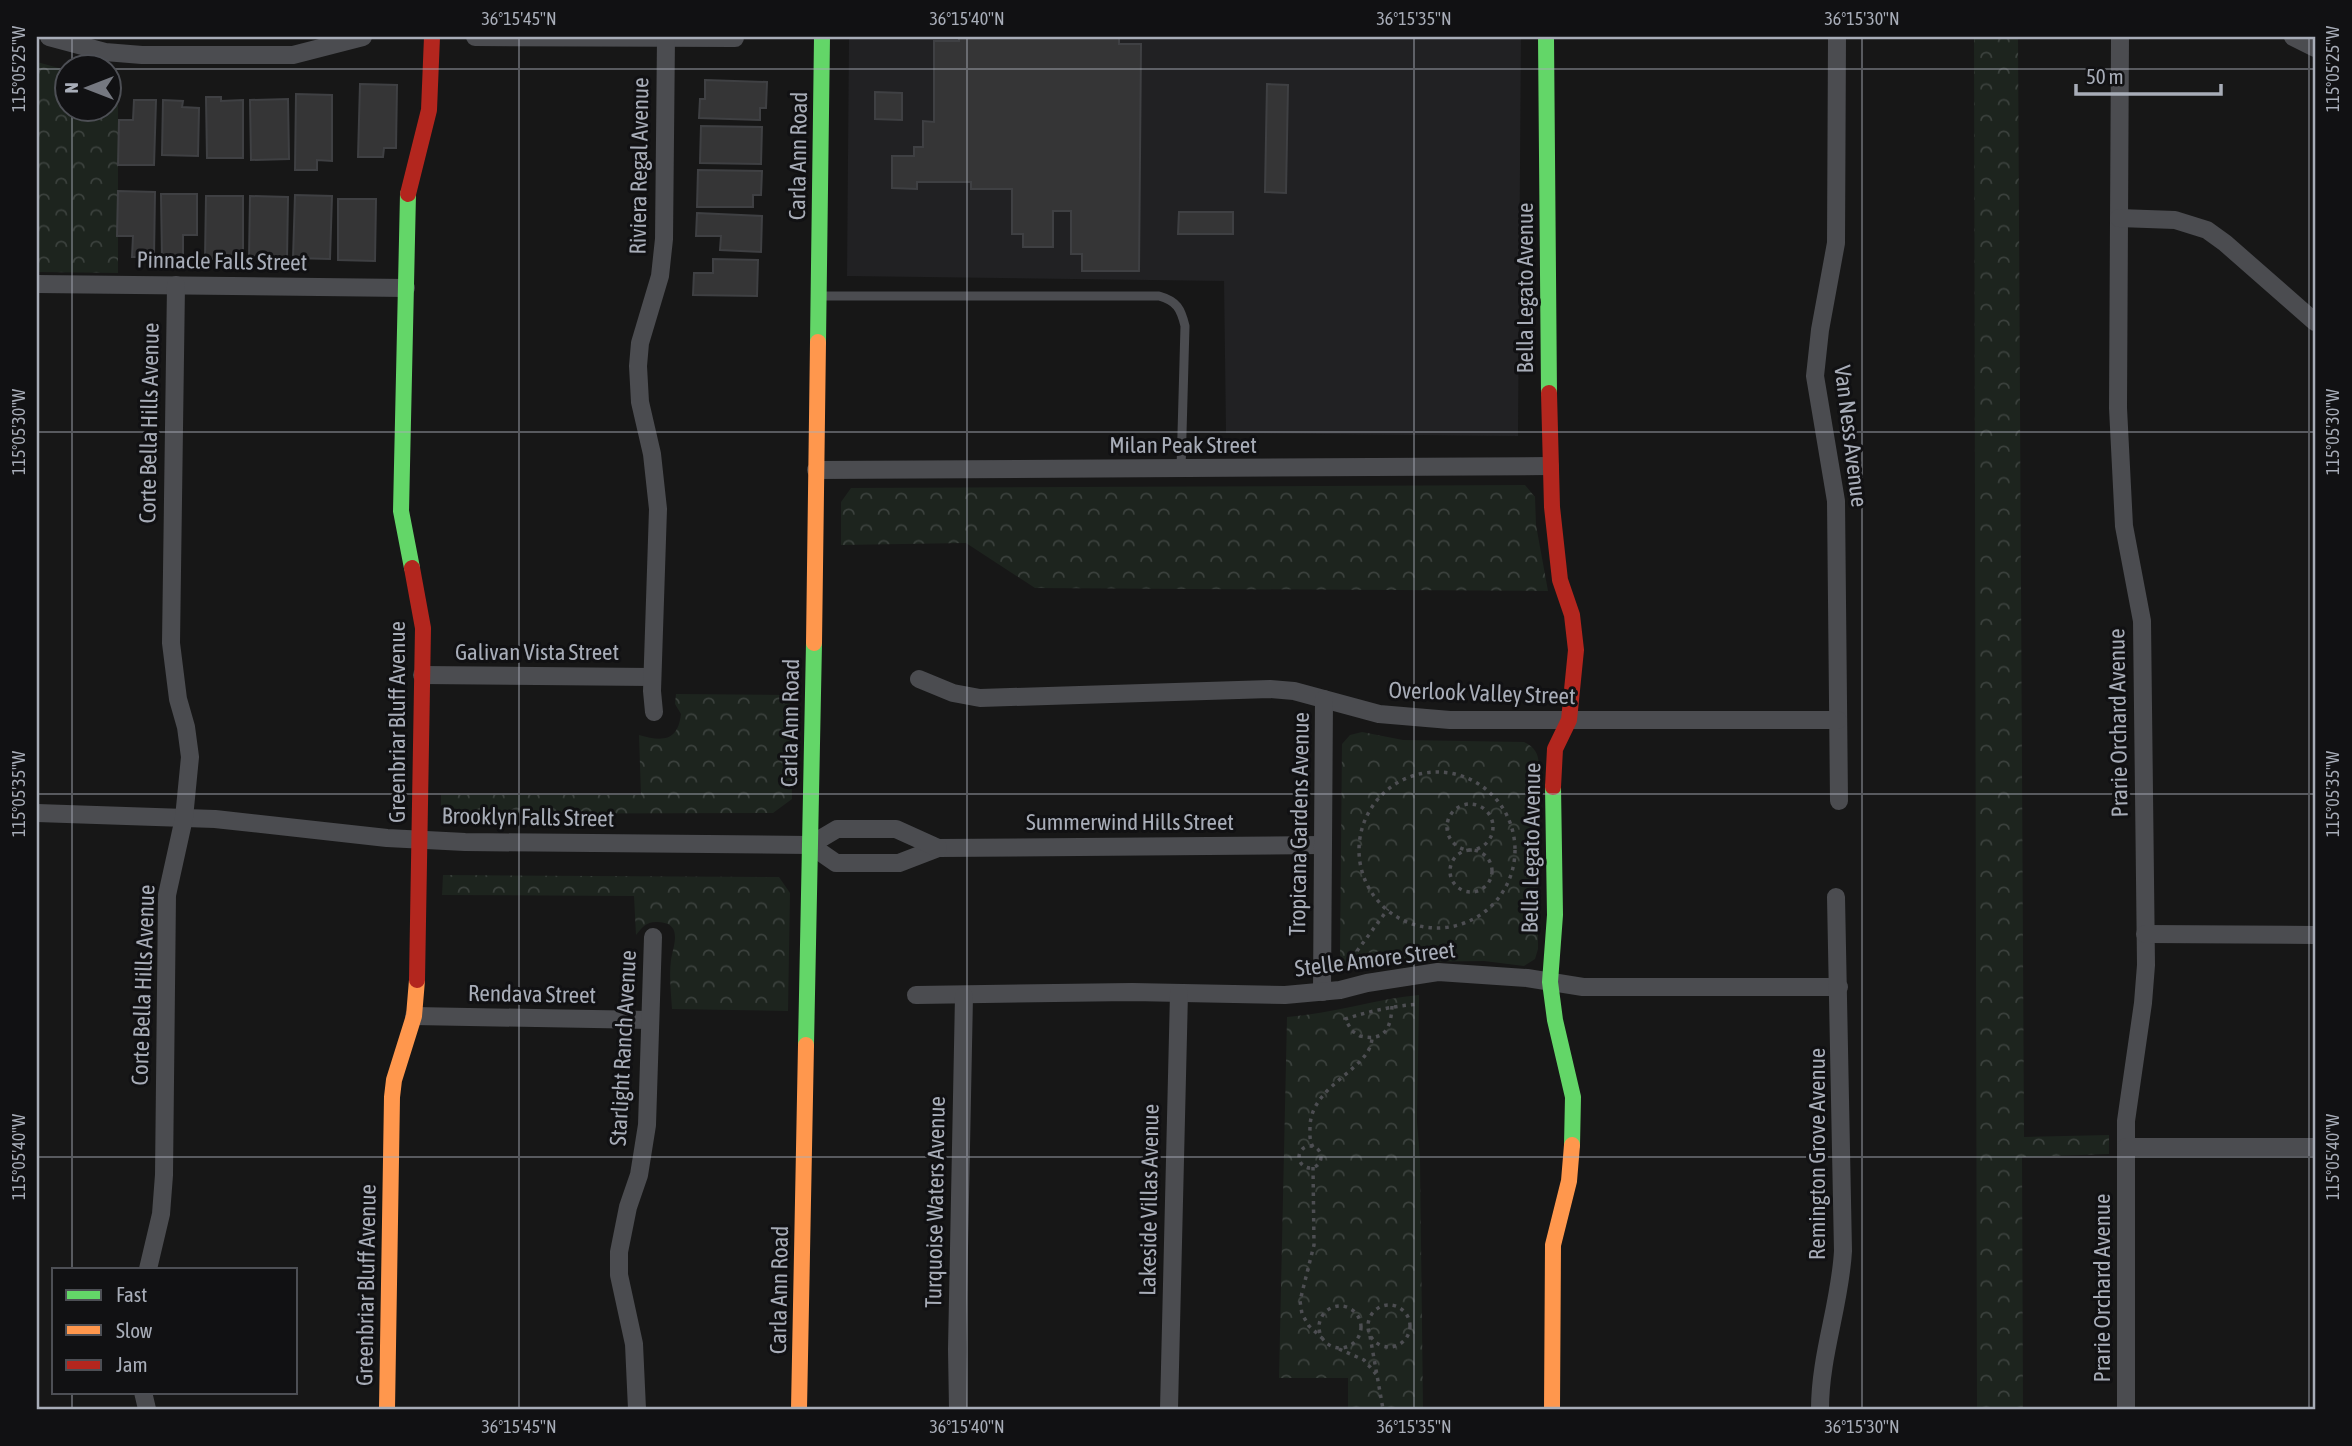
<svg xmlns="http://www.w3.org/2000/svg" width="2352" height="1446" viewBox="0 0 2352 1446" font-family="'Asap Condensed',sans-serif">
  <defs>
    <pattern id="forest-crowns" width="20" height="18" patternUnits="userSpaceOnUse" patternTransform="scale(1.75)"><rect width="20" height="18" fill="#1d241e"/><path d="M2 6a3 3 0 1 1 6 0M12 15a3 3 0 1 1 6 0" fill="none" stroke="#3b413d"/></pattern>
  </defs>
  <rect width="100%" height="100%" fill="#171717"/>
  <polygon fill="#212123" points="849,37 1521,37 1518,436 1226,433 1224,281 847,276"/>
  <g fill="url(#forest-crowns)">
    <polygon points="1974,37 2018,37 2024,1137 2109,1135 2109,1154 2022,1157 2023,1409 1977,1409"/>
    <polygon points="37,62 66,70 66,108 108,108 109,80 118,80 118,273 37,272"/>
    <polygon points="1525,485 1535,497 1536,525 1548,591 1035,588 966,543 841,545 841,502 851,488"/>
    <path d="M 676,694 L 790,695 L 792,799 L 773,813 L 441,814 L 441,795 L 641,795 L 639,735 C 663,742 678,741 681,714 L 675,704 Z"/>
    <path d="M 1362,732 L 1403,740 L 1524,742 C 1541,750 1540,763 1537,780 L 1538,949 L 1535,959 L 1524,966 L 1484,961 L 1407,962 L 1357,970 L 1348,967 L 1340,956 L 1342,744 L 1350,735 Z"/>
    <path d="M 443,875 L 779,877 L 790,893 L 788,1011 L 672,1009 C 671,993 669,975 671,960 C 673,946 684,923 658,922 C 647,921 642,927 636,935 L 634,896 L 442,895 Z"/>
    <path d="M 1419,995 L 1417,1122 L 1420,1159 L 1423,1409 L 1348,1409 L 1348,1378 L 1279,1378 L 1287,1017 C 1332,1014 1374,999 1419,995 Z"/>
  </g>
  <g fill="#353536" stroke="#3f4043" stroke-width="2">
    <polygon points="959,37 1119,37 1119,44 1141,44 1139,271 1082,271 1082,254 1071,254 1071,211 1053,211 1053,247 1023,247 1023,234 1012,234 1012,189 971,189 971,182 917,182 917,189 892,188 892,156 914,156 914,147 923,147 923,121 934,122 934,41 959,41"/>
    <polygon points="705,80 767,82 766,108 760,108 760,120 699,118 700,99 705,99"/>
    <polygon points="360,84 397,85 396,148 384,148 383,157 358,157"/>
    <polygon points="1267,84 1288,85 1286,193 1265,192"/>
    <polygon points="875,92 902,93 902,120 875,119"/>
    <polygon points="296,94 332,95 332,161 317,160 317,170 295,170"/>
    <polygon points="206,97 221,97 221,101 243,100 243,158 207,158"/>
    <polygon points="288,99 289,159 251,160 250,100"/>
    <polygon points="134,100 156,100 154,165 118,165 119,120 133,120"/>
    <polygon points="163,100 183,101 182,107 199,108 198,156 162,155"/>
    <polygon points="701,126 762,127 761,164 700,163"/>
    <polygon points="698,170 762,171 761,195 753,195 753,207 697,207"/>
    <polygon points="118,191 155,192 154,257 132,257 133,236 117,236"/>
    <polygon points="161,194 197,194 197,235 183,235 183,258 162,258"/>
    <polygon points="295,195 332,196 330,259 293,258"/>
    <polygon points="206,196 243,196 243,259 205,259"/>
    <polygon points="250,196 288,197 287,260 249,259"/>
    <polygon points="338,199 376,199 375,261 338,260"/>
    <polygon points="1179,212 1233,212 1233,234 1178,234"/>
    <polygon points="697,213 762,216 761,252 720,250 721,236 696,236"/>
    <polygon points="713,259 758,260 757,296 693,295 694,273 713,273"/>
  </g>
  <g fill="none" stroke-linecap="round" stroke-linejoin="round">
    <g stroke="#4d4e52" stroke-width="3.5" stroke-dasharray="3.5 5" stroke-linecap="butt">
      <circle cx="1437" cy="850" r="78"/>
      <circle cx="1470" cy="827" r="23"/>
      <circle cx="1471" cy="871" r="21"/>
      <polyline points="1359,967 1361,964 1357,951 1388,909"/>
      <path d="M 1392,1006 C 1391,1028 1385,1042 1360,1036 L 1352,1031 L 1345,1019 C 1370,1011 1393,1006 1419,1004"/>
      <circle cx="1310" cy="1157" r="11"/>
      <path d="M 1313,1147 C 1309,1140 1310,1133 1310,1125 C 1313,1083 1372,1069 1372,1037"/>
      <polyline points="1313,1167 1314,1245 1300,1301 1302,1314 1309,1326 1322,1338"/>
      <circle cx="1389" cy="1326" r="21"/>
      <circle cx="1340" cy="1327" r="21"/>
      <polyline points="1370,1336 1383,1409"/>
      <polyline points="1339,1349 1364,1360 1376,1374"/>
    </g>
    <path stroke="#4b4c50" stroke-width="9" d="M 819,296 L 1159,296 C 1177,301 1181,309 1185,326 L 1181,469"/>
    <g stroke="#4b4c50" stroke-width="18">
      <polyline points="49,37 105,52 142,55 293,55 363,37"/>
      <polyline points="475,37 735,38"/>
      <polyline points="1837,37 1836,243 1820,330 1815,376 1836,501 1839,801"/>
      <polyline points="2120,37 2118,408 2124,526 2142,621 2146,965 2143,1003 2126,1121 2126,1409"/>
      <polyline points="2293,37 2315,48"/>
      <polyline points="2119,218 2175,220 2207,230 2225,243 2315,322"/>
      <polyline points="37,284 406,288"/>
      <polyline points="816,470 1550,466"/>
      <polyline points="422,675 652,677"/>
      <polyline points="919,679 953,693 980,698 1270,689 1294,691 1379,714 1450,720 1838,720"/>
      <polyline points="654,712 652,691 658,509 652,454 640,402 638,366 640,343 660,276 664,239 666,37"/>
      <polyline points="37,813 215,819 387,838 465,842 810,845"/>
      <polyline points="810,845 836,863 899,863 938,848 1323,845"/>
      <polyline points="810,845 837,829 896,829 938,848"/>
      <polyline points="2145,934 2315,935"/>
      <polyline points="1322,992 1324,699"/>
      <polyline points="916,995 1132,992 1285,995 1340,990 1367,983 1438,972 1527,978 1583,987 1839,987"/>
      <polyline points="414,1016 650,1020"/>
      <polyline points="2126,1147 2315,1147"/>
      <polyline points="148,1269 161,1214 164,1175 167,895 184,818 190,757 186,727 178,699 171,643 176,285"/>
      <polyline points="143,1392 147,1409"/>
      <polyline points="637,1409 634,1344 619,1275 619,1252 628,1207 639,1175 647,1125 653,937"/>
      <polyline points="958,1409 957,1349 964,996"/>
      <polyline points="1169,1409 1179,993"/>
      <path d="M 1820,1409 C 1820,1355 1840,1305 1843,1251 L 1836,897"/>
    </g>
    <g stroke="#63d668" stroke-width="16">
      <polyline points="1546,37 1549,393"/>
      <polyline points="408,194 401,511 412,568"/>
      <polyline points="818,342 822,37"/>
      <polyline points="1553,787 1555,915 1550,982 1555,1020 1573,1097 1572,1145"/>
      <polyline points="806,1045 814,643"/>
    </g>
    <g stroke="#ff974d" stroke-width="16">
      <polyline points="814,643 818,342"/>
      <polyline points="387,1409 392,1097 394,1080 414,1016 417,980"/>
      <polyline points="799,1409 806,1045"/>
      <polyline points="1552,1409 1553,1245 1569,1181 1572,1145"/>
    </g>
    <g stroke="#b3261e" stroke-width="16">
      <polyline points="408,194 429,110 432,37"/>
      <polyline points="1549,393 1552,507 1560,580 1572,615 1576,650 1569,720 1555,749 1553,787"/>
      <polyline points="412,568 423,628 417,980"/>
    </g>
  </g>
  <path fill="none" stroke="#a8adb8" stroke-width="2" stroke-opacity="0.45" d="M 72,37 L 72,66M 519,37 L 519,1409M 967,37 L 967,1409M 1414,37 L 1414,1409M 1862,37 L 1862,1409M 2309,37 L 2309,1409M 37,69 L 66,69M 108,69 L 2315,69M 72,108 L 72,1269M 37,432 L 2315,432M 37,794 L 2315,794M 37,1157 L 2315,1157M 72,1392 L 72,1409"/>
  <g text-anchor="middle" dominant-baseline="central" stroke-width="6" stroke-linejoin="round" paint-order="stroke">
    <g font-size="23" fill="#a8adb8" stroke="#111113">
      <text transform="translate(798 156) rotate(-89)">Carla Ann Road</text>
      <text transform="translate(639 166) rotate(-89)">Riviera Regal Avenue</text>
      <text transform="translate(222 261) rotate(1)">Pinnacle Falls Street</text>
      <text transform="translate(1525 288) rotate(-90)">Bella Legato Avenue</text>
      <text transform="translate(149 423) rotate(-89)">Corte Bella Hills Avenue</text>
      <text transform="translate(1851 436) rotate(83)">Van Ness Avenue</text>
      <text x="1183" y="445">Milan Peak Street</text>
      <text x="537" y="652">Galivan Vista Street</text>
      <text transform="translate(1482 693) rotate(2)">Overlook Valley Street</text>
      <text transform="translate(397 722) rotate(-90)">Greenbriar Bluff Avenue</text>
      <text transform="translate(790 723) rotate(-89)">Carla Ann Road</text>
      <text transform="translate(2118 723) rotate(-91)">Prarie Orchard Avenue</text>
      <text transform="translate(528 817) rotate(1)">Brooklyn Falls Street</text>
      <text x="1130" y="822">Summerwind Hills Street</text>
      <text transform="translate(1299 824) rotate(-89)">Tropicana Gardens Avenue</text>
      <text transform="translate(1531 848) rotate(-89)">Bella Legato Avenue</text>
      <text transform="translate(1375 959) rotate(-7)">Stelle Amore Street</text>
      <text transform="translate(143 985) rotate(-88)">Corte Bella Hills Avenue</text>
      <text transform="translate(532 994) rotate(1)">Rendava Street</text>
      <text transform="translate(623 1048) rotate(-87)">Starlight Ranch Avenue</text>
      <text transform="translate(1817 1154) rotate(-90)">Remington Grove Avenue</text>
      <text transform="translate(1149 1200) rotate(-89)">Lakeside Villas Avenue</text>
      <text transform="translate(935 1202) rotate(-89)">Turquoise Waters Avenue</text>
      <text transform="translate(366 1285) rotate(-89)">Greenbriar Bluff Avenue</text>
      <text transform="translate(2102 1288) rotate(-90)">Prarie Orchard Avenue</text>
      <text transform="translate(779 1290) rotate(-89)">Carla Ann Road</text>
    </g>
  </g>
  <rect width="2352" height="1446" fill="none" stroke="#111113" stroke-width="77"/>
  <rect x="52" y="1268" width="245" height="126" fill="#111113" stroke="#4d4f55" stroke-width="2"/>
  <rect x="66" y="1290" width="35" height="10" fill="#63d668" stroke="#4d4f55" stroke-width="2"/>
  <text x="116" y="1302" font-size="21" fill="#a8adb8">Fast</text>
  <rect x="66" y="1325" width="35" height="10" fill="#ff974d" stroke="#4d4f55" stroke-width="2"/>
  <text x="116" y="1338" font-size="21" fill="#a8adb8">Slow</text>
  <rect x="66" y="1360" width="35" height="10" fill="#b3261e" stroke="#4d4f55" stroke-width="2"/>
  <text x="116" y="1372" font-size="21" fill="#a8adb8">Jam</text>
  <g transform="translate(88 88) rotate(270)"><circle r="33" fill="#111113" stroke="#4d4f55" stroke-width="2"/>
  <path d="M0-5L12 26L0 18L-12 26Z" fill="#757880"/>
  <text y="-10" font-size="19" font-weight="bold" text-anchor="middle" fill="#a8adb8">N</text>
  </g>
  <path d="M2076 84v10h145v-10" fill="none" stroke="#a8adb8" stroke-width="3.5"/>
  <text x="2086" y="84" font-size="21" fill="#a8adb8" stroke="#111113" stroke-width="5" paint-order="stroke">50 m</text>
  <rect x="38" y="38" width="2276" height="1370" fill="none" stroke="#a8adb8" stroke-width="2.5"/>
  <g font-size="18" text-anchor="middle" fill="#a8adb8">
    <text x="519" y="25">36°15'45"N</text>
    <text x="967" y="25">36°15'40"N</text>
    <text x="1414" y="25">36°15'35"N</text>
    <text x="1862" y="25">36°15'30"N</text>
    <text transform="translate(2333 69) rotate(-90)" y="6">115°05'25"W</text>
    <text transform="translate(19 69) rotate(-90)" y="6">115°05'25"W</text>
    <text transform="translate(2333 432) rotate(-90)" y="6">115°05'30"W</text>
    <text transform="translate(19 432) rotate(-90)" y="6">115°05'30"W</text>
    <text transform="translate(2333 794) rotate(-90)" y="6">115°05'35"W</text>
    <text transform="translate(19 794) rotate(-90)" y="6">115°05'35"W</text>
    <text transform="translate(2333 1157) rotate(-90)" y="6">115°05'40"W</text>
    <text transform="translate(19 1157) rotate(-90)" y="6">115°05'40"W</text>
    <text x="519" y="1433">36°15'45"N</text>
    <text x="967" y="1433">36°15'40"N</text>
    <text x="1414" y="1433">36°15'35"N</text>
    <text x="1862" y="1433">36°15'30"N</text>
  </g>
</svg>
